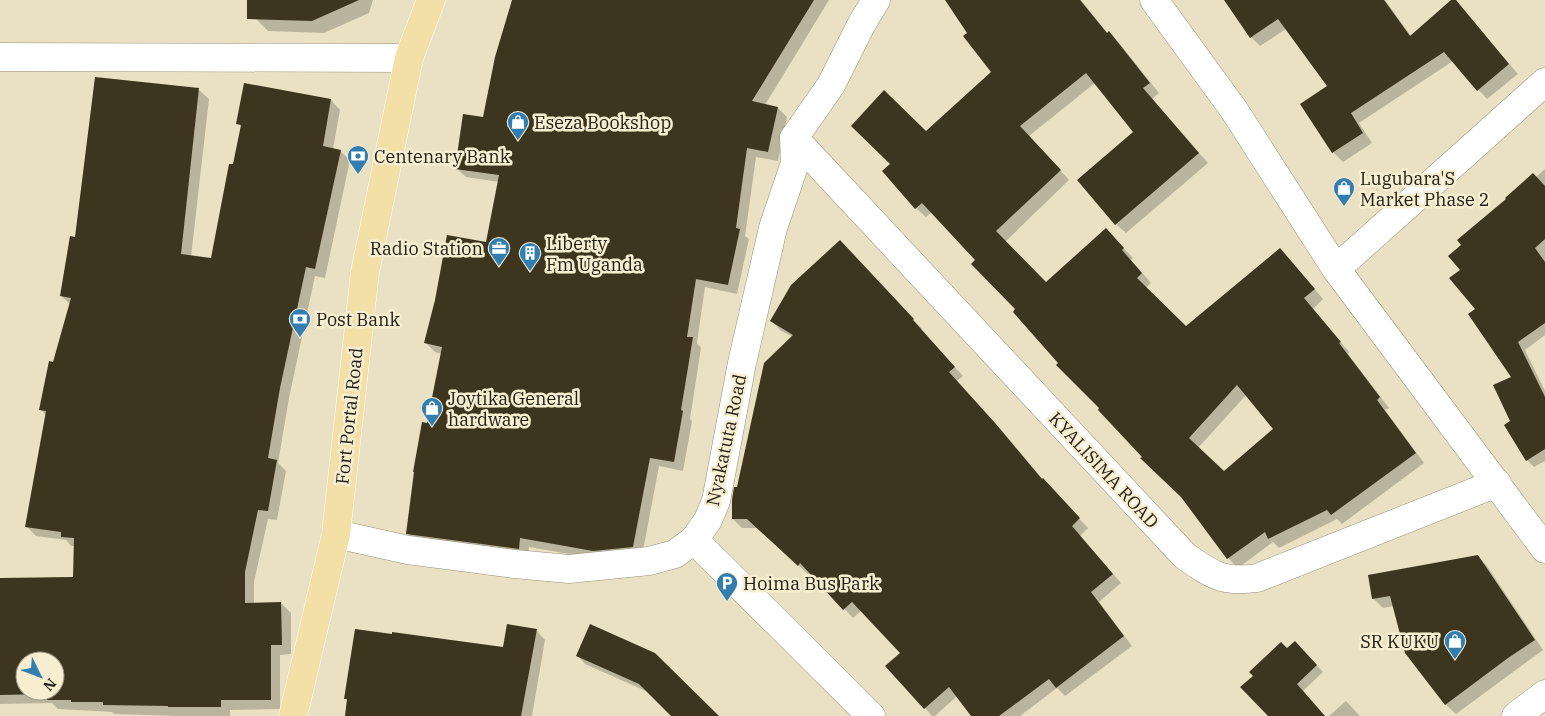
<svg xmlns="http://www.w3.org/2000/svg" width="1545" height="716" viewBox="0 0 1545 716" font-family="'IBM Plex Serif',serif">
  <rect width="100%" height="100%" fill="#eae1c5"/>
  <g fill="#0003" fill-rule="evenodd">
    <polygon points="256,0 373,0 369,13 324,33 268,31 256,19"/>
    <polygon points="513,0 829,0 765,105 778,108 787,117 778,161 756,157 745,236 749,239 737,294 705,287 697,343 701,348 690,419 692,421 683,471 659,466 642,556 603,560 529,547 528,557 417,543 408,533 442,354 435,352 426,343 487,244 499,182 466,177 456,168 484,119"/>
    <path d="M 946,0 L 1081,0 L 1108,34 L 1109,33 L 1119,43 L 1159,93 L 1152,99 L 1208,163 L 1126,233 L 1116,224 L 1135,133 L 1095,83 L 1029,136 L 1069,180 L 1005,242 L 1046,284 L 1115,239 L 1133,258 L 1131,260 L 1151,283 L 1146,288 L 1186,328 L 1289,259 L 1323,299 L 1313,309 L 1349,352 L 1348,354 L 1389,408 L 1385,410 L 1424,463 L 1342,524 L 1337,519 L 1279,548 L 1273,542 L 1238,568 L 1228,558 L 1184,498 L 1144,457 L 1060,363 L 977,260 L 932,212 L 926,217 L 916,208 L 926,133 L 993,72 ZM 1246,395 L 1275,429 L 1224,473 L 1198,448 Z"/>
    <polygon points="1228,0 1385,0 1411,36 1455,0 1518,74 1487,99 1453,61 1359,123 1372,143 1343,162 1333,152 1302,104 1328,87 1286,29 1260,46 1251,37"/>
    <path d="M 96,79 L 199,90 L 209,99 L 191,257 L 212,260 L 242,127 L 238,123 L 331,100 L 340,110 L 333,149 L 340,151 L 350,160 L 325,278 L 315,276 L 289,398 L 278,463 L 286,471 L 277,520 L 268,519 L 254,582 L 254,604 L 281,603 L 291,613 L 291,654 L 280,655 L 280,709 L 230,710 L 230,716 L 178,716 L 114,714 L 112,712 L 58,709 L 52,703 L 0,704 L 0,580 L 75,578 L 75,546 L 71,546 L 66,540 L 36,536 L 26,526 L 46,415 L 41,410 L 71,305 L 61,296 L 76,238 ZM 25,661 L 55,661 L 55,691 L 25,691 Z"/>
    <polygon points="1545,169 1545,335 1525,350 1545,391 1545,461 1534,467 1527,460 1511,422 1512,377 1476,309 1462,270 1536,177"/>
    <polygon points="849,250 922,329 921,330 963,376 957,381 1004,433 1043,480 1088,528 1080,536 1121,583 1099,602 1132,646 1065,696 1057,688 1020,716 973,716 957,696 935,716 932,716 925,708 901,654 862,610 853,618 810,572 808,574 757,528 742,528 733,519 738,488 793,337 780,330 772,321"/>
    <polygon points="1477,556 1487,566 1543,650 1456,714 1446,705 1406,652 1394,606 1383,608 1373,598"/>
    <polygon points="536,630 545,640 532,716 346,716 348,701 345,698 504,649"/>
    <polygon points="1295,643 1323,672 1303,691 1324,716 1270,716 1287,650"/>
    <polygon points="577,655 717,716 673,716 648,692 585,664"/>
    <polygon points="1346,701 1360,716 1329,716"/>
  </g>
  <g fill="#3d351e" fill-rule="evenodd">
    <polygon points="247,0 359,0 312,21 247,19"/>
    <polygon points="512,0 814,0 752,101 778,107 768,152 747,148 736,228 740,229 728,285 696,279 687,337 693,337 681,410 683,411 674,462 650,458 633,547 593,551 520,538 519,549 406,534 414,472 413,472 422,422 427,423 442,347 424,343 435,300 447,235 486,242 499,175 455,169 463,114 483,117 495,57"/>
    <path d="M 945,0 L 1080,0 L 1107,33 L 1109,31 L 1150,83 L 1143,88 L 1199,153 L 1115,225 L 1077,180 L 1133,132 L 1086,73 L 1020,126 L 1061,170 L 996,231 L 1046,282 L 1106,228 L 1124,248 L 1122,250 L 1142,273 L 1137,278 L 1186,326 L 1280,248 L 1315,289 L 1304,298 L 1341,342 L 1339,343 L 1380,397 L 1377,400 L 1416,453 L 1331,515 L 1327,510 L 1268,539 L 1265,532 L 1227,559 L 1181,497 L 1140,458 L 1142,457 L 1098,410 L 1099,408 L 1056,365 L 1058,363 L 1013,312 L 1015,309 L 971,264 L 975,260 L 922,203 L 915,209 L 882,171 L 890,164 L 851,126 L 884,90 L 926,131 L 991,72 L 963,36 L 967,33 ZM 1237,385 L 1273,429 L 1224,471 L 1189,438 Z"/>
    <polygon points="1224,0 1384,0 1410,36 1451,0 1456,0 1509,64 1477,91 1444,52 1351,113 1363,133 1332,153 1300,104 1327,86 1278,19 1250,38"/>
    <path d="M 95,77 L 199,88 L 181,254 L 211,258 L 229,164 L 233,164 L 241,125 L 236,124 L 244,83 L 331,99 L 323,146 L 341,150 L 315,269 L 306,267 L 280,388 L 268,458 L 277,460 L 268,511 L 258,510 L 245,572 L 245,603 L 281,602 L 282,645 L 271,645 L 271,700 L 221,700 L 221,707 L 168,707 L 168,706 L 103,705 L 103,702 L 71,702 L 71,700 L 47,700 L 47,694 L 0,695 L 0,578 L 73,577 L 74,538 L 61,537 L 61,532 L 25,527 L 46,411 L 39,410 L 49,361 L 53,362 L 71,298 L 60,296 L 70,236 L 75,237 ZM 25,661 L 55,661 L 55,691 L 25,691 Z"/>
    <polygon points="1533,173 1545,186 1545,239 1535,248 1545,262 1545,323 1518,342 1545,397 1545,449 1526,461 1504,425 1510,421 1493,385 1511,377 1468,314 1475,309 1449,278 1460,270 1448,256 1461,245 1457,240 1506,199 1505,198"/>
    <polygon points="840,240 914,319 913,320 955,367 949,372 995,423 1042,479 1043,478 1080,518 1072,526 1113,574 1091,592 1124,636 1056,688 1049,679 999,716 971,716 949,687 924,709 885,666 900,653 852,602 843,610 800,563 798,566 747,519 732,519 732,500 734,487 737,487 764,363 793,335 770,321 791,285"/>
    <polygon points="1478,555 1535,640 1508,658 1445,705 1405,653 1390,596 1372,599 1368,575"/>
    <polygon points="507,624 537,629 521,716 345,716 347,699 344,699 355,629 392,634 392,632 503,647"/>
    <polygon points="590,624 655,653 719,716 671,716 639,684 576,656"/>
    <polygon points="1295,641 1317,665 1297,684 1325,716 1268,716 1240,687 1253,676 1249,672 1281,642 1287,648"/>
  </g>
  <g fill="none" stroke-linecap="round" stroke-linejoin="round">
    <g stroke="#999076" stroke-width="29">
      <g id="street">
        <polyline points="1154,0 1234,110 1336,269 1545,549"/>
        <polyline points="0,57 409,58"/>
        <path d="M 794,138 L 1185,556 C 1212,575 1223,583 1257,578 L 1497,483"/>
        <polyline points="1336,269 1545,82"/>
        <polyline points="336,534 408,550 515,564 569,569 649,561 675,554 694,540 708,520 716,501 742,363 773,228 795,163 794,138 831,85 861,25 876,0"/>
        <polyline points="694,540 871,716"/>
        <polyline points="1516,716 1545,694"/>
      </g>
    </g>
    <g stroke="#fff" stroke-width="29">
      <polyline id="primary" points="293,716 336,534 365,272 409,58 431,0"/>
    </g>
    <use href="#street" stroke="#fff" stroke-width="28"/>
    <use href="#primary" stroke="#f2e0a7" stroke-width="28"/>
  </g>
  <defs>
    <g id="shop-pin" transform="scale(1.125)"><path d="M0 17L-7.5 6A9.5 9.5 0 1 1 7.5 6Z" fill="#327eb1" stroke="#f7eed2"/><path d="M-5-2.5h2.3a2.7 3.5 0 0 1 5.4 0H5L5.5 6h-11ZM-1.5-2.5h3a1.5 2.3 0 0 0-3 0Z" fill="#fff"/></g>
    <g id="bank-pin" transform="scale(1.125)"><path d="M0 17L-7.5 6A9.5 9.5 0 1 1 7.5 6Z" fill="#327eb1" stroke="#f7eed2"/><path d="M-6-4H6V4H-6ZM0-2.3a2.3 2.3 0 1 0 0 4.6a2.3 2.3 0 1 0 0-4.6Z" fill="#fff"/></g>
    <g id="office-pin" transform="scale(1.125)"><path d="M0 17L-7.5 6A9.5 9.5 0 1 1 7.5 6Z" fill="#327eb1" stroke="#f7eed2"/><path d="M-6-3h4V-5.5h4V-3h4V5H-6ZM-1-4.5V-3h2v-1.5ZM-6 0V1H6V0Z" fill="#fff"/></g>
    <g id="building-pin" transform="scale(1.125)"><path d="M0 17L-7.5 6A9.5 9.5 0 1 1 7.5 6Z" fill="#327eb1" stroke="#f7eed2"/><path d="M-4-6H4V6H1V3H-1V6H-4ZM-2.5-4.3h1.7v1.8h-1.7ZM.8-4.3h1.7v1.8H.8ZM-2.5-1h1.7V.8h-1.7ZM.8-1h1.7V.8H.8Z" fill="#fff"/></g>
    <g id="parking-pin" transform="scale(1.125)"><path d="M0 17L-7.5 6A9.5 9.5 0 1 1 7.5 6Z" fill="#327eb1" stroke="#f7eed2"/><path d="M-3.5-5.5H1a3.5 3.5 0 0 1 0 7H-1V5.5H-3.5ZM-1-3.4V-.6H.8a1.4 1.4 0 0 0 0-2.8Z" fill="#fff"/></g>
  </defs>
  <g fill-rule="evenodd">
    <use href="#shop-pin" x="518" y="122"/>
    <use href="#bank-pin" x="358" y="156"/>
    <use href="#shop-pin" x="1344" y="188"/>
    <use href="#office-pin" x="499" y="248"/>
    <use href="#building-pin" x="530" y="253"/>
    <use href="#bank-pin" x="300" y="319"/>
    <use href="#shop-pin" x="432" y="408"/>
    <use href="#parking-pin" x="727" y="583"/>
    <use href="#shop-pin" x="1455" y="641"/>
  </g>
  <g text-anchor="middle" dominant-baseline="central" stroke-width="5" stroke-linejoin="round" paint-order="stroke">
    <g font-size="18" fill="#232015" stroke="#f7eed2" text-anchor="start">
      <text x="534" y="122">Eseza Bookshop</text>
      <text x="374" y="156">Centenary Bank</text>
      <text x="1360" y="178">Lugubara'S<tspan x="1360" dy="21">Market Phase 2</tspan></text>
      <text x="546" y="243">Liberty<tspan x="546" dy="21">Fm Uganda</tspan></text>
      <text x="483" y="248" text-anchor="end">Radio Station</text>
      <text x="316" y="319">Post Bank</text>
      <text x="448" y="398">Joytika General<tspan x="448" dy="21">hardware</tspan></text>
      <text x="743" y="583">Hoima Bus Park</text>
      <text x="1439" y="641" text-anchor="end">SR KUKU</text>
    </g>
    <g font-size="18" fill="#232015" stroke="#f7eed2">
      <text transform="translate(349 416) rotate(-84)">Fort Portal Road</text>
      <text transform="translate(726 440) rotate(-78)">Nyakatuta Road</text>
      <text transform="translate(1104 470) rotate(47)">KYALISIMA ROAD</text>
    </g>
  </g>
  <g transform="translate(40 676) rotate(132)"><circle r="24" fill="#f7eed2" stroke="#a29c86"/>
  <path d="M0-4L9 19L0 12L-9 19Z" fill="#327eb1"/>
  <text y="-8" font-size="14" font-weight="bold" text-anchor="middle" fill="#232015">N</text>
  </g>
</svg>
